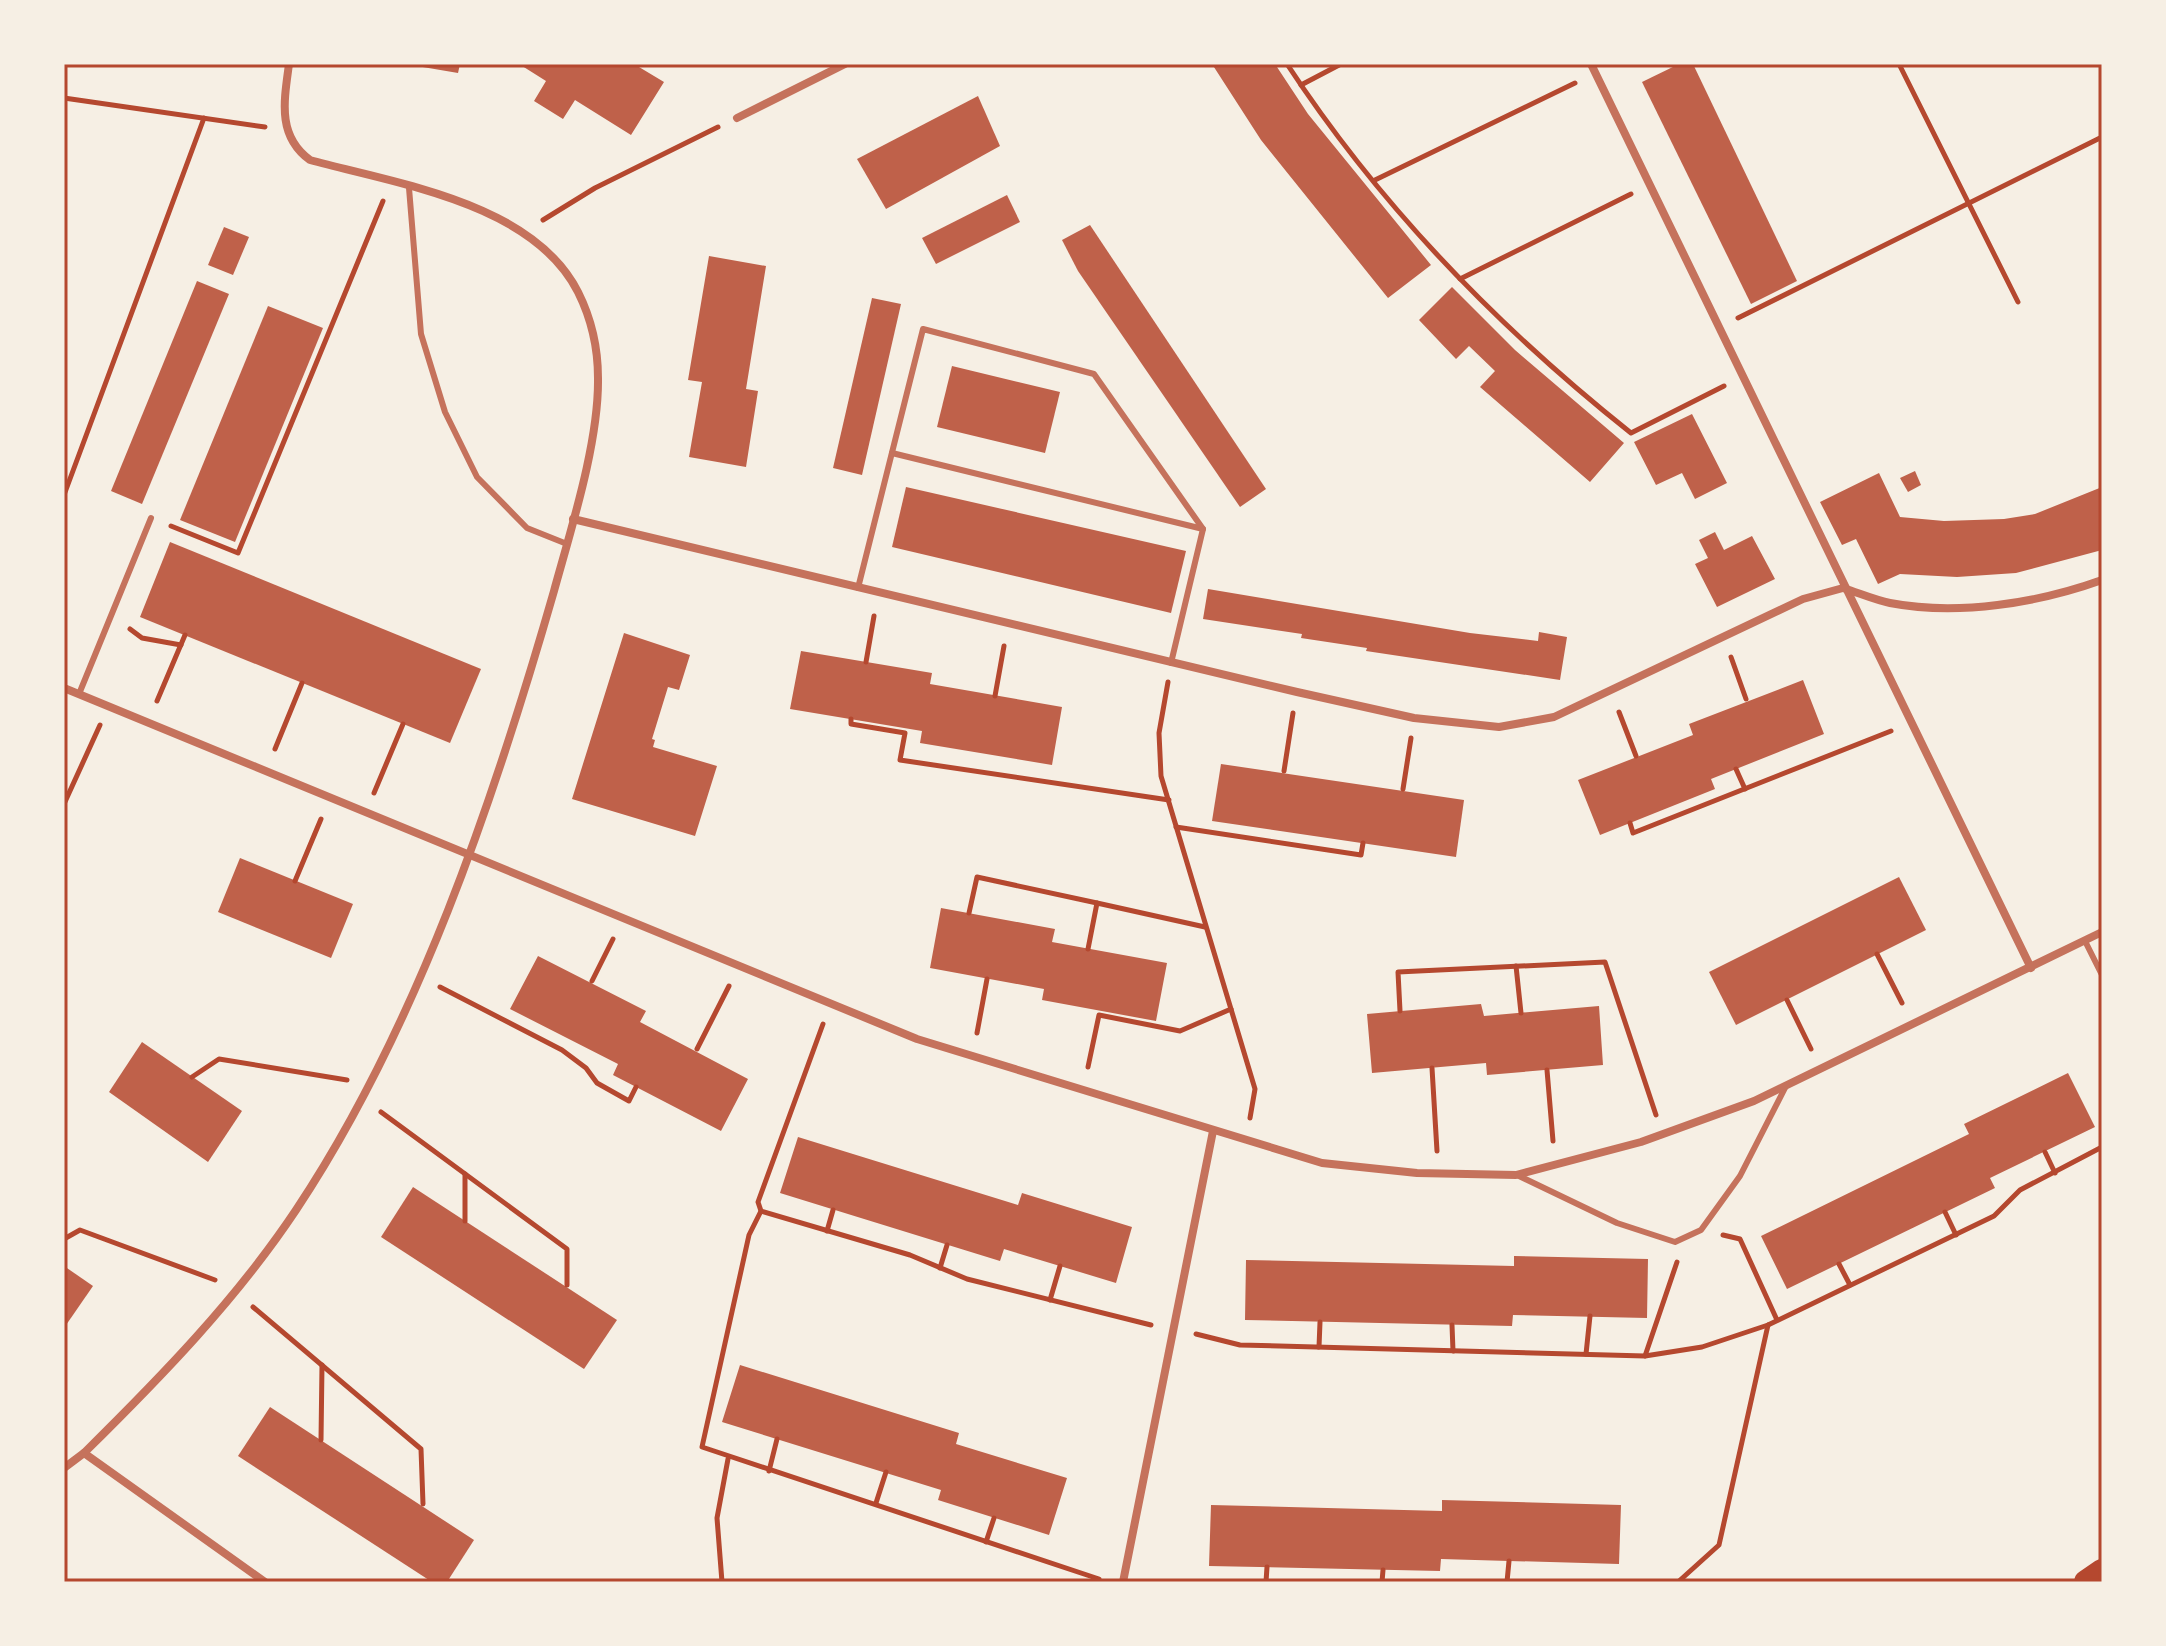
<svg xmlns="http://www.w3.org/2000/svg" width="2166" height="1646" viewBox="0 0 2166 1646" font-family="'Source Serif 4',serif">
  <rect width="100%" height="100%" fill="#f6efe4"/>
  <g fill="#bf614a">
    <polygon points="405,64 460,64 458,73"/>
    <polygon points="519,64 634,64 664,82 631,135 575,100 563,119 534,101 546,81"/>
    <polygon points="1212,64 1275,64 1308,114 1431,265 1388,298 1261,140"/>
    <polygon points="1679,64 1693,64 1797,281 1751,304 1642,82"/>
    <polygon points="978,96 1000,146 886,209 857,159"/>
    <polygon points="1007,195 1020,222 936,264 922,238"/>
    <polygon points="1090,225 1266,489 1240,507 1078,271 1062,240"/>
    <polygon points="224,227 249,237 233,275 208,265"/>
    <polygon points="709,256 766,266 746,389 758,391 746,467 689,457 702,382 688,380"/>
    <polygon points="197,281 229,294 142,504 111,491"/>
    <polygon points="1452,287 1515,350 1624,443 1590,482 1480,387 1495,371 1469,346 1456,359 1419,320"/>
    <polygon points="872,298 901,304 862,475 833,468"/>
    <polygon points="268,306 323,328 235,542 180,520"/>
    <polygon points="952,366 1060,392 1045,453 937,427"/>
    <polygon points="1692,414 1727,483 1695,499 1682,473 1656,485 1634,442"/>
    <polygon points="1915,471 1921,485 1908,492 1900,478"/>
    <polygon points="1879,473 1900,517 1944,521 2004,519 2035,514 2102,487 2102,550 2016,573 1957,577 1900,574 1878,584 1856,539 1842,545 1820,502"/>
    <polygon points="906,487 1186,551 1171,613 892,547"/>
    <polygon points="1715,532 1724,550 1752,536 1775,579 1717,607 1695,564 1708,558 1699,540"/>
    <polygon points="170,542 481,669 450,743 140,617"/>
    <polygon points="1208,589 1470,633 1538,641 1539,632 1567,637 1560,680 1366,651 1367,648 1301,638 1302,634 1203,619"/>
    <polygon points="624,633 690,655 679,690 668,687 652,739 655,740 653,747 717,766 695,836 572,799"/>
    <polygon points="801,651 932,673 930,684 1062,707 1052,765 920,743 922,731 790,709"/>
    <polygon points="1803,680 1824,734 1711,779 1715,789 1600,835 1578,780 1693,735 1689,724"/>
    <polygon points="1221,764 1464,800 1456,857 1212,821"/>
    <polygon points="240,858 353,904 331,958 218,912"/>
    <polygon points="1899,877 1926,930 1736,1025 1709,972"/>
    <polygon points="941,908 1055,929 1052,942 1167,963 1156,1021 1042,1000 1044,989 930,968"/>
    <polygon points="538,956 646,1011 640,1022 748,1079 721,1131 613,1075 618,1064 510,1009"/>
    <polygon points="1481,1004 1484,1016 1599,1006 1603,1065 1487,1075 1486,1063 1372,1073 1367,1014"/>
    <polygon points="142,1042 242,1111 208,1162 109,1092"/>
    <polygon points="2068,1073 2095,1127 1990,1178 1995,1188 1787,1289 1761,1236 1969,1134 1964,1124"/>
    <polygon points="798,1137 1018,1205 1022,1193 1132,1227 1116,1283 1004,1249 1000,1261 780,1193"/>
    <polygon points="413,1187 617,1320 584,1369 381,1237"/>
    <polygon points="1514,1256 1648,1259 1647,1318 1513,1315 1512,1326 1245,1320 1246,1260 1514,1266"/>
    <polygon points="64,1266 93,1286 64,1328"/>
    <polygon points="740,1365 959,1433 956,1444 1067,1478 1049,1535 938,1500 941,1490 722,1422"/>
    <polygon points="270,1407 474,1540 447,1582 432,1582 238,1456"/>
    <polygon points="1442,1500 1621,1505 1619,1564 1441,1559 1440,1571 1209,1566 1211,1505 1442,1511"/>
  </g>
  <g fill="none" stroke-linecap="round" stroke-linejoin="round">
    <g stroke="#b5482f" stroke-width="5">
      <path d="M 1287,64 C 1380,206 1499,328 1631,433 L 1724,386"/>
      <polyline points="1899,64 2018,302"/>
      <polyline points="1301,85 1341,64"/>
      <polyline points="64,98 265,127"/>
      <polyline points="1375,180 1575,83"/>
      <polyline points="543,220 595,188 718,127"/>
      <polyline points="1460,279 1631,194"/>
      <polyline points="1738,318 2102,137"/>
      <polyline points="64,495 204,118"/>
      <polyline points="171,526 238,553 383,201"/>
      <polyline points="130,629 142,638 181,645"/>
      <polyline points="1731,657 1746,699"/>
      <polyline points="866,662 874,616"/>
      <polyline points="1168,682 1159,733 1161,776 1255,1089 1250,1118"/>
      <polyline points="995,696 1004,646"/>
      <polyline points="157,701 185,635"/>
      <polyline points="1619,712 1636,756"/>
      <polyline points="851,719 851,724 905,733 900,760 1169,800"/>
      <polyline points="275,749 302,683"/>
      <polyline points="1736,769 1745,789"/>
      <polyline points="1284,771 1293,713"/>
      <polyline points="1403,789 1411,738"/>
      <polyline points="374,793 403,724"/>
      <polyline points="64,804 100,725"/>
      <polyline points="1630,823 1633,833 1891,731"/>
      <polyline points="1176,827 1361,855 1363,843"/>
      <polyline points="295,881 321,819"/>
      <polyline points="969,913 977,877 1097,903"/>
      <polyline points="1088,949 1097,903 1205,927"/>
      <polyline points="1877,954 1902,1003"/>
      <polyline points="1516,966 1521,1013"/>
      <polyline points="592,981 613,939"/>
      <polyline points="440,987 562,1050 586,1068 597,1083 629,1101 636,1087"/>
      <polyline points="1787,1000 1811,1049"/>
      <polyline points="1400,1011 1398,972 1605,962 1656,1115"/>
      <polyline points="823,1024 758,1202 761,1211 910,1255 967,1279 1151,1325"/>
      <polyline points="977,1033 987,979"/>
      <polyline points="697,1049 729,986"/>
      <polyline points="1088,1067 1099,1015 1180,1031 1231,1009"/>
      <polyline points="1432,1068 1437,1151"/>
      <polyline points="1547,1070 1553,1141"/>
      <polyline points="192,1077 219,1059 347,1080"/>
      <polyline points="381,1112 567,1249 567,1285"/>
      <polyline points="2045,1152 2055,1173"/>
      <polyline points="761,1211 749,1235 702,1447 1099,1579"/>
      <polyline points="1945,1212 1956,1235"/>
      <polyline points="465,1221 465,1174"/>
      <polyline points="827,1231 833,1210"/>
      <polyline points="1723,1235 1740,1239 1777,1320"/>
      <polyline points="64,1239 80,1230 215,1280"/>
      <polyline points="1839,1264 1850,1285"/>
      <polyline points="940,1268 947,1245"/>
      <polyline points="1050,1300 1060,1266"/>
      <polyline points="253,1307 421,1449 423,1504"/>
      <polyline points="1452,1325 1453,1351"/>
      <polyline points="1196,1334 1240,1345 1645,1356 1702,1347 1768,1325 1994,1216 2020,1190 2102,1147"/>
      <polyline points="1319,1347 1320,1322"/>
      <polyline points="1586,1354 1590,1316"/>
      <polyline points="1645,1356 1677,1262"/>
      <polyline points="321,1440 322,1365"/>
      <polyline points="769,1471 777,1439"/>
      <polyline points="876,1503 886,1472"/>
      <polyline points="986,1542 994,1518"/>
      <polyline points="722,1582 717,1518 728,1459"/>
      <polyline points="1266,1582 1267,1567"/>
      <polyline points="1382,1582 1383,1570"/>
      <polyline points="1507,1582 1509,1561"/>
      <polyline points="1621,1582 1629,1582"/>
      <polyline points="1678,1582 1719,1545 1768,1325"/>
    </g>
    <g stroke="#c5725c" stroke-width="6">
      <polyline points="409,188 421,334 445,412 477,477 527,528 567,544"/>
      <polyline points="892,453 1203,529"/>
      <polyline points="858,588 923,329 1094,374 1203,529 1171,663"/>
      <polyline points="79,694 151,518"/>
      <polyline points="2085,941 2102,975"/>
      <polyline points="1517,1175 1617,1223 1675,1242 1701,1230 1740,1176 1786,1086"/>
    </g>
    <g stroke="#c5725c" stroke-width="8">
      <polyline points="1591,64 2031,968"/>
      <polyline points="737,118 845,64"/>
      <polyline points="573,519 1297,692 1414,718 1499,727 1554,717 1803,599 1843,588"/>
      <path d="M 1843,588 C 1859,593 1875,600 1890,603 C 1958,616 2038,603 2102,580"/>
      <polyline points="64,688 917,1039 1322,1163 1417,1173 1516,1175 1641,1142 1754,1101 2102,932"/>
      <polyline points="84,1453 265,1582"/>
      <path d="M 64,1468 L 84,1453 C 161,1377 236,1300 296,1210 C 417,1028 494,800 554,591 C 571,529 599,442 598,378 C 598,349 591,318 578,292 C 533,203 398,184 310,160 C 277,136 284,101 289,64"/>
      <polyline points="1123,1582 1213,1131"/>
    </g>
    <polyline stroke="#b5482f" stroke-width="24" points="2086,1582 2102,1571"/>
  </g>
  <rect width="2166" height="1646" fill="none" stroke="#f6efe4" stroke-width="132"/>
  <rect x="66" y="66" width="2034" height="1514" fill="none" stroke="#b5482f" stroke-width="3"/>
</svg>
